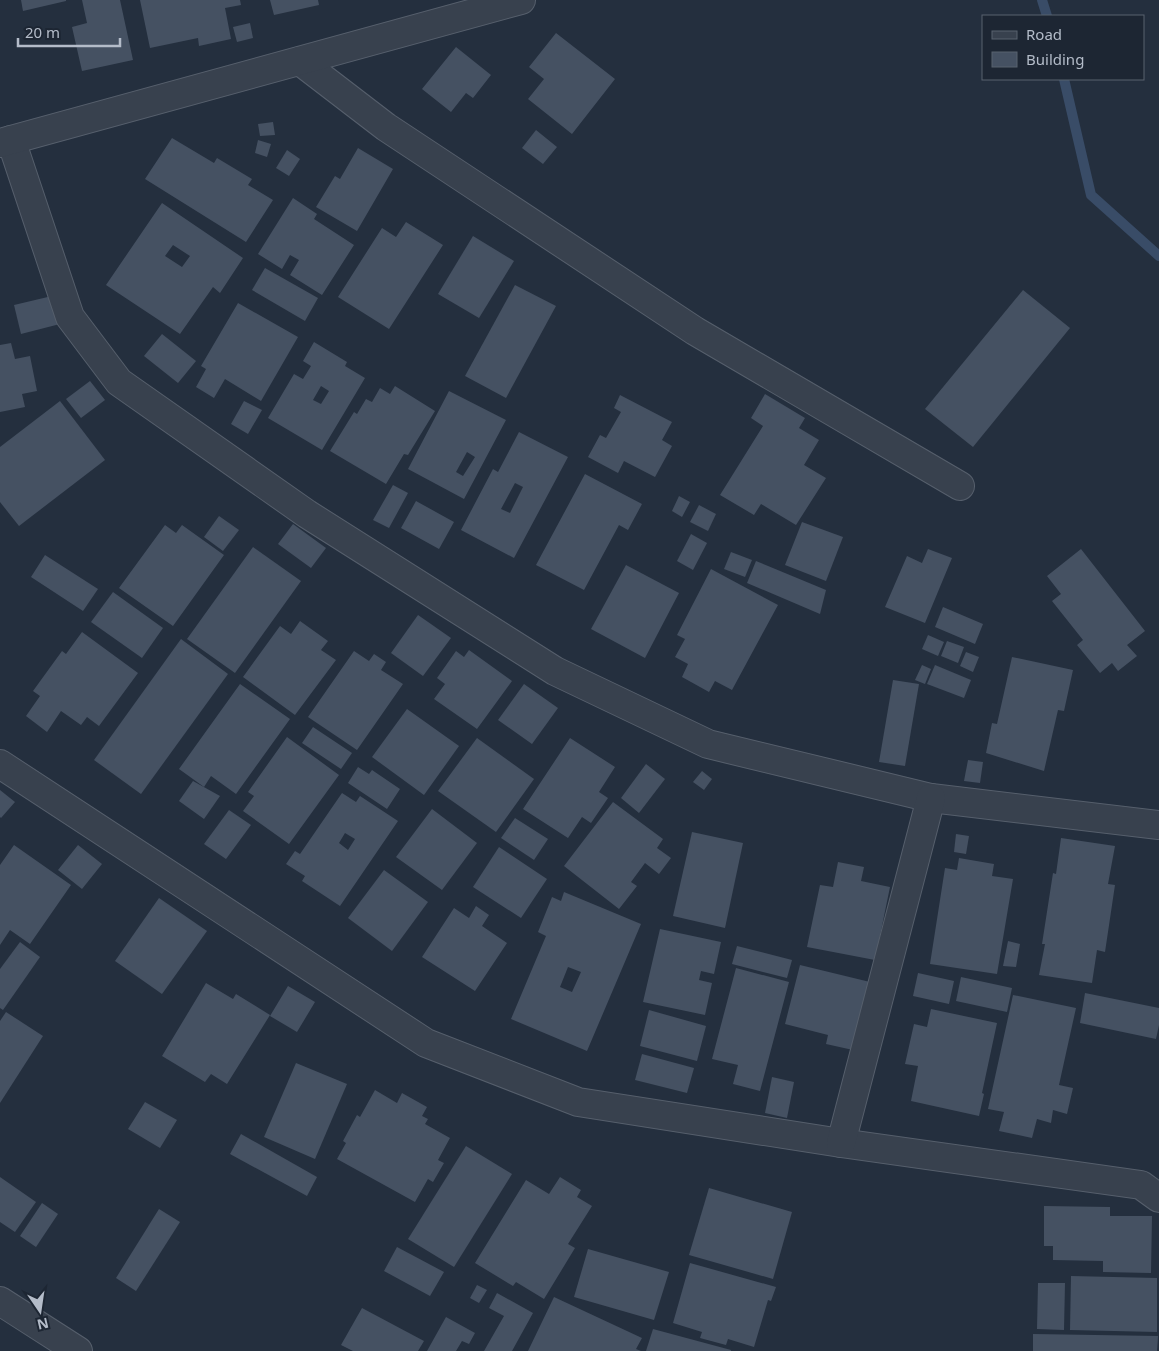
<svg xmlns="http://www.w3.org/2000/svg" width="1159" height="1351" viewBox="0 0 1159 1351" font-family="'Noto Sans',sans-serif">
  <rect width="100%" height="100%" fill="#242f3e"/>
  <g fill="none" stroke-linecap="round" stroke-linejoin="round">
    <g stroke="#394c67" stroke-width="10">
      <polyline points="1042,0 1047,16"/>
      <polyline points="1064,79 1091,195 1159,256"/>
    </g>
  </g>
  <g fill="#455162" fill-rule="evenodd">
    <polygon points="21,0 66,0 66,1 23,11"/>
    <polygon points="82,0 120,0 133,60 82,71 72,27 87,23"/>
    <polygon points="140,0 240,0 241,5 225,8 231,39 199,46 198,38 150,48"/>
    <polygon points="270,0 318,0 319,5 274,15"/>
    <polygon points="250,23 253,38 237,42 233,27"/>
    <polygon points="556,33 615,79 572,134 528,99 544,79 529,67"/>
    <polygon points="456,47 491,75 473,98 466,93 451,112 422,89"/>
    <polygon points="273,122 275,135 260,136 258,124"/>
    <polygon points="536,130 557,147 543,164 522,148"/>
    <polygon points="172,138 214,163 217,158 252,179 248,185 273,200 246,242 145,179"/>
    <polygon points="258,140 271,144 267,157 255,153"/>
    <polygon points="358,148 393,169 357,231 316,207 335,176 340,179"/>
    <polygon points="287,150 300,159 289,176 276,168"/>
    <polygon points="293,198 317,214 314,219 354,245 322,295 290,275 299,260 290,255 282,269 258,254"/>
    <path d="M 162,203 L 243,258 L 220,293 L 213,287 L 180,334 L 106,285 ZM 173,245 L 190,256 L 182,267 L 165,256 Z"/>
    <polygon points="406,222 443,245 389,329 338,297 382,228 396,237"/>
    <polygon points="473,236 514,261 479,318 438,294"/>
    <polygon points="265,268 318,298 305,321 252,290"/>
    <polygon points="515,285 556,306 506,398 465,376"/>
    <polygon points="1023,290 1070,328 973,447 925,409"/>
    <polygon points="52,296 60,324 21,334 14,305"/>
    <polygon points="238,303 298,337 261,401 225,379 214,398 196,387 206,369 201,366"/>
    <polygon points="162,334 196,361 178,383 144,356"/>
    <path d="M 314,342 L 347,362 L 345,366 L 365,378 L 322,450 L 268,418 L 294,374 L 303,379 L 311,366 L 303,361 ZM 321,386 L 329,391 L 321,404 L 313,400 Z"/>
    <polygon points="11,343 15,359 30,356 37,391 22,394 25,407 0,412 0,345"/>
    <polygon points="90,381 105,400 81,418 66,399"/>
    <polygon points="395,386 435,411 408,455 404,454 386,484 330,451 354,412 357,414 366,399 372,402 380,388 390,394"/>
    <path d="M 449,391 L 506,420 L 464,499 L 408,469 ZM 467,452 L 475,457 L 463,476 L 456,472 Z"/>
    <polygon points="765,394 805,418 799,428 819,440 804,465 826,478 796,525 761,504 754,515 720,495 763,426 751,418"/>
    <polygon points="620,395 672,422 662,440 672,446 655,477 624,461 618,473 588,457 600,435 606,438 621,412 614,408"/>
    <polygon points="60,401 105,460 19,526 0,502 0,447"/>
    <polygon points="244,401 262,410 248,434 231,424"/>
    <path d="M 519,432 L 568,457 L 514,558 L 461,530 L 493,469 L 498,472 ZM 515,483 L 523,487 L 510,513 L 501,509 Z"/>
    <polygon points="585,474 642,504 628,530 619,525 584,590 536,565"/>
    <polygon points="393,485 408,493 389,528 373,520"/>
    <polygon points="679,496 690,502 682,517 672,511"/>
    <polygon points="416,501 454,522 439,549 401,528"/>
    <polygon points="699,505 716,514 708,531 690,522"/>
    <polygon points="219,516 239,530 223,551 204,537"/>
    <polygon points="802,522 843,537 826,581 785,565"/>
    <polygon points="293,524 326,548 311,568 278,544"/>
    <polygon points="165,525 176,533 182,525 224,555 173,626 119,588"/>
    <polygon points="691,534 707,543 693,570 677,561"/>
    <polygon points="253,547 301,581 235,673 187,639"/>
    <polygon points="928,549 952,558 925,623 885,607 907,556 922,563"/>
    <polygon points="1081,549 1145,631 1127,645 1137,656 1118,671 1112,663 1100,673 1077,645 1083,640 1052,601 1061,594 1047,576"/>
    <polygon points="731,552 752,560 745,577 724,569"/>
    <polygon points="45,555 98,589 83,611 31,577"/>
    <polygon points="756,561 826,590 820,614 747,583"/>
    <polygon points="626,565 679,593 645,658 591,629"/>
    <polygon points="711,569 778,605 732,690 715,681 709,692 682,677 688,664 675,657 685,639 677,635"/>
    <polygon points="113,592 163,628 142,658 91,622"/>
    <polygon points="943,607 983,624 975,644 935,627"/>
    <polygon points="418,615 451,638 423,676 391,653"/>
    <polygon points="300,621 328,641 321,650 336,660 295,715 243,677 280,626 291,634"/>
    <polygon points="82,632 138,673 99,726 87,717 81,725 61,711 47,732 26,716 40,696 33,691 62,651 66,654"/>
    <polygon points="928,635 944,642 938,656 922,649"/>
    <polygon points="181,639 228,674 141,794 94,760"/>
    <polygon points="947,641 964,647 958,663 941,656"/>
    <polygon points="469,650 512,681 477,729 434,699 445,684 437,678 456,651 464,657"/>
    <polygon points="354,651 369,661 374,654 386,662 381,670 403,684 357,750 308,717"/>
    <polygon points="966,652 979,657 973,672 960,666"/>
    <polygon points="1012,657 1073,670 1064,711 1058,710 1044,771 986,753 992,723 997,724"/>
    <polygon points="922,665 931,669 925,684 915,680"/>
    <polygon points="935,665 971,680 964,698 927,684"/>
    <polygon points="893,680 919,684 905,766 879,762"/>
    <polygon points="240,684 290,719 236,794 211,776 204,787 179,769"/>
    <polygon points="524,684 558,708 532,744 498,720"/>
    <polygon points="407,709 459,746 424,795 372,757"/>
    <polygon points="313,727 352,753 341,769 302,743"/>
    <polygon points="287,737 339,775 289,844 243,811 254,796 248,792"/>
    <polygon points="477,738 534,779 496,832 438,791"/>
    <polygon points="570,738 615,767 599,792 608,798 591,823 582,817 568,838 523,809"/>
    <polygon points="968,760 983,762 980,783 964,781"/>
    <polygon points="646,764 665,779 639,813 621,798"/>
    <polygon points="358,767 369,774 372,770 400,789 387,809 348,783"/>
    <polygon points="702,771 712,779 704,790 693,782"/>
    <polygon points="193,781 220,796 204,819 179,801"/>
    <polygon points="0,790 15,802 1,818 0,817"/>
    <path d="M 342,793 L 356,802 L 360,796 L 398,821 L 340,906 L 302,881 L 305,876 L 286,864 L 295,851 L 300,854 ZM 345,833 L 355,839 L 348,850 L 339,843 Z"/>
    <polygon points="613,802 663,839 657,848 671,858 659,874 645,863 631,882 637,886 619,909 564,866"/>
    <polygon points="432,809 477,843 442,890 396,857"/>
    <polygon points="229,810 251,825 226,859 204,844"/>
    <polygon points="515,818 548,839 534,860 501,838"/>
    <polygon points="692,832 743,843 725,928 673,916"/>
    <polygon points="956,834 969,836 966,854 954,852"/>
    <polygon points="1061,838 1115,846 1108,884 1115,885 1105,952 1097,950 1092,983 1039,975 1045,944 1042,944 1053,873 1056,874"/>
    <polygon points="14,845 71,885 30,944 10,930 0,945 0,865"/>
    <polygon points="78,845 102,864 82,889 58,870"/>
    <polygon points="499,847 547,879 521,918 473,887"/>
    <polygon points="959,858 994,864 992,876 1013,879 997,974 930,964 945,868 957,870"/>
    <polygon points="838,862 864,867 861,881 890,887 875,960 807,947 820,885 833,887"/>
    <polygon points="384,870 428,902 392,951 348,918"/>
    <path d="M 564,892 L 641,924 L 587,1051 L 511,1019 L 546,936 L 538,932 L 552,897 L 561,901 ZM 568,967 L 581,972 L 572,992 L 560,987 Z"/>
    <polygon points="159,898 207,931 162,994 115,961"/>
    <polygon points="476,906 489,915 482,926 507,943 475,991 422,957 454,908 469,918"/>
    <polygon points="660,929 721,942 714,974 701,971 699,980 712,983 705,1015 643,1002"/>
    <polygon points="1008,941 1020,944 1016,967 1003,966"/>
    <polygon points="20,942 40,957 3,1010 0,1008 0,969"/>
    <polygon points="737,946 792,960 787,978 732,964"/>
    <polygon points="800,965 870,982 853,1050 826,1044 828,1035 785,1024"/>
    <polygon points="736,968 789,982 760,1091 733,1084 738,1065 712,1059"/>
    <polygon points="918,973 954,981 949,1004 913,996"/>
    <polygon points="961,977 1012,988 1007,1012 956,1001"/>
    <polygon points="206,983 233,999 236,994 270,1015 227,1084 211,1074 205,1082 162,1056"/>
    <polygon points="288,986 315,1002 297,1032 270,1016"/>
    <polygon points="1085,993 1159,1008 1159,1025 1156,1039 1080,1023"/>
    <polygon points="1013,995 1076,1008 1059,1085 1073,1088 1067,1114 1053,1110 1051,1123 1037,1119 1032,1138 999,1131 1004,1112 988,1109"/>
    <polygon points="931,1009 997,1023 982,1093 984,1094 979,1116 911,1101 918,1066 905,1064 914,1024 927,1027"/>
    <polygon points="649,1010 706,1026 697,1061 640,1046"/>
    <polygon points="6,1012 43,1036 0,1103 0,1021"/>
    <polygon points="642,1054 694,1068 687,1093 635,1080"/>
    <polygon points="296,1063 347,1084 315,1159 264,1137"/>
    <polygon points="772,1077 794,1082 787,1118 765,1113"/>
    <polygon points="375,1090 397,1103 402,1093 427,1107 422,1116 428,1119 425,1124 450,1138 438,1160 444,1163 433,1182 428,1179 415,1202 337,1159 346,1143 343,1141 357,1115 360,1117"/>
    <polygon points="145,1102 177,1120 160,1148 128,1129"/>
    <polygon points="241,1134 317,1177 307,1196 230,1154"/>
    <polygon points="466,1146 512,1174 454,1267 408,1239"/>
    <polygon points="0,1177 36,1202 15,1232 0,1222"/>
    <polygon points="560,1177 581,1190 577,1197 592,1206 568,1244 575,1248 544,1299 516,1282 513,1286 475,1263 526,1180 549,1194"/>
    <polygon points="709,1188 792,1212 773,1279 689,1255"/>
    <polygon points="42,1203 58,1214 36,1247 20,1236"/>
    <polygon points="1044,1206 1110,1207 1110,1216 1152,1216 1151,1273 1103,1272 1103,1261 1053,1260 1053,1246 1044,1246"/>
    <polygon points="159,1209 180,1222 136,1291 116,1278"/>
    <polygon points="397,1247 444,1272 430,1296 384,1271"/>
    <polygon points="588,1249 669,1272 654,1320 574,1297"/>
    <polygon points="690,1263 776,1287 771,1301 768,1300 754,1347 728,1339 726,1345 700,1338 702,1332 673,1323"/>
    <polygon points="1071,1276 1157,1278 1157,1332 1070,1330"/>
    <polygon points="1038,1283 1065,1283 1064,1330 1037,1329"/>
    <polygon points="477,1285 487,1290 479,1303 470,1298"/>
    <polygon points="497,1293 533,1313 512,1351 484,1351 504,1316 489,1308"/>
    <polygon points="554,1297 642,1338 636,1349 641,1351 528,1351"/>
    <polygon points="362,1308 424,1341 418,1351 353,1351 341,1345"/>
    <polygon points="446,1317 475,1333 469,1344 462,1341 456,1351 427,1351"/>
    <polygon points="653,1329 731,1350 731,1351 646,1351"/>
    <polygon points="1033,1334 1158,1336 1157,1351 1033,1351"/>
  </g>
  <g fill="none" stroke-linecap="round" stroke-linejoin="round">
    <g stroke="#565f6c" stroke-width="30">
      <g id="minor">
        <polyline points="300,61 386,127 695,331 960,486"/>
        <polyline points="11,140 70,317 119,382 307,514 555,671 708,744 931,798 1159,825"/>
        <polyline points="0,143 521,0"/>
        <polyline points="0,764 426,1043 578,1102 841,1143 1141,1185 1159,1198"/>
        <polyline points="841,1143 931,798"/>
      </g>
    </g>
    <g stroke="#565f6c" stroke-width="30">
      <polyline id="tertiary" points="0,1301 78,1351"/>
    </g>
    <use href="#minor" stroke="#38414e" stroke-width="28"/>
    <use href="#tertiary" stroke="#38414e" stroke-width="28"/>
  </g>
  <rect x="982" y="15" width="162" height="65" fill="#1d2633" stroke="#59626f"/>
  <rect x="992" y="31" width="25" height="8" fill="#38414e" stroke="#59626f"/>
  <text x="1026" y="40" font-size="15" fill="#b4bcc9">Road</text>
  <rect x="992" y="52" width="25" height="15" fill="#455162" stroke="#59626f"/>
  <text x="1026" y="65" font-size="15" fill="#b4bcc9">Building</text>
  <g transform="translate(40 1311) rotate(167)" stroke="#1d2633" stroke-width="4" paint-order="stroke">
  <path d="M0-4L9 19L0 12L-9 19Z" fill="#b4bcc9"/>
  <text y="-8" font-size="14" font-weight="bold" text-anchor="middle" fill="#b4bcc9">N</text>
  </g>
  <path d="M18 38v8h102v-8" fill="none" stroke="#b4bcc9" stroke-width="2.5"/>
  <text x="25" y="38" font-size="15" fill="#b4bcc9" stroke="#1d2633" stroke-width="4" paint-order="stroke">20 m</text>
</svg>
